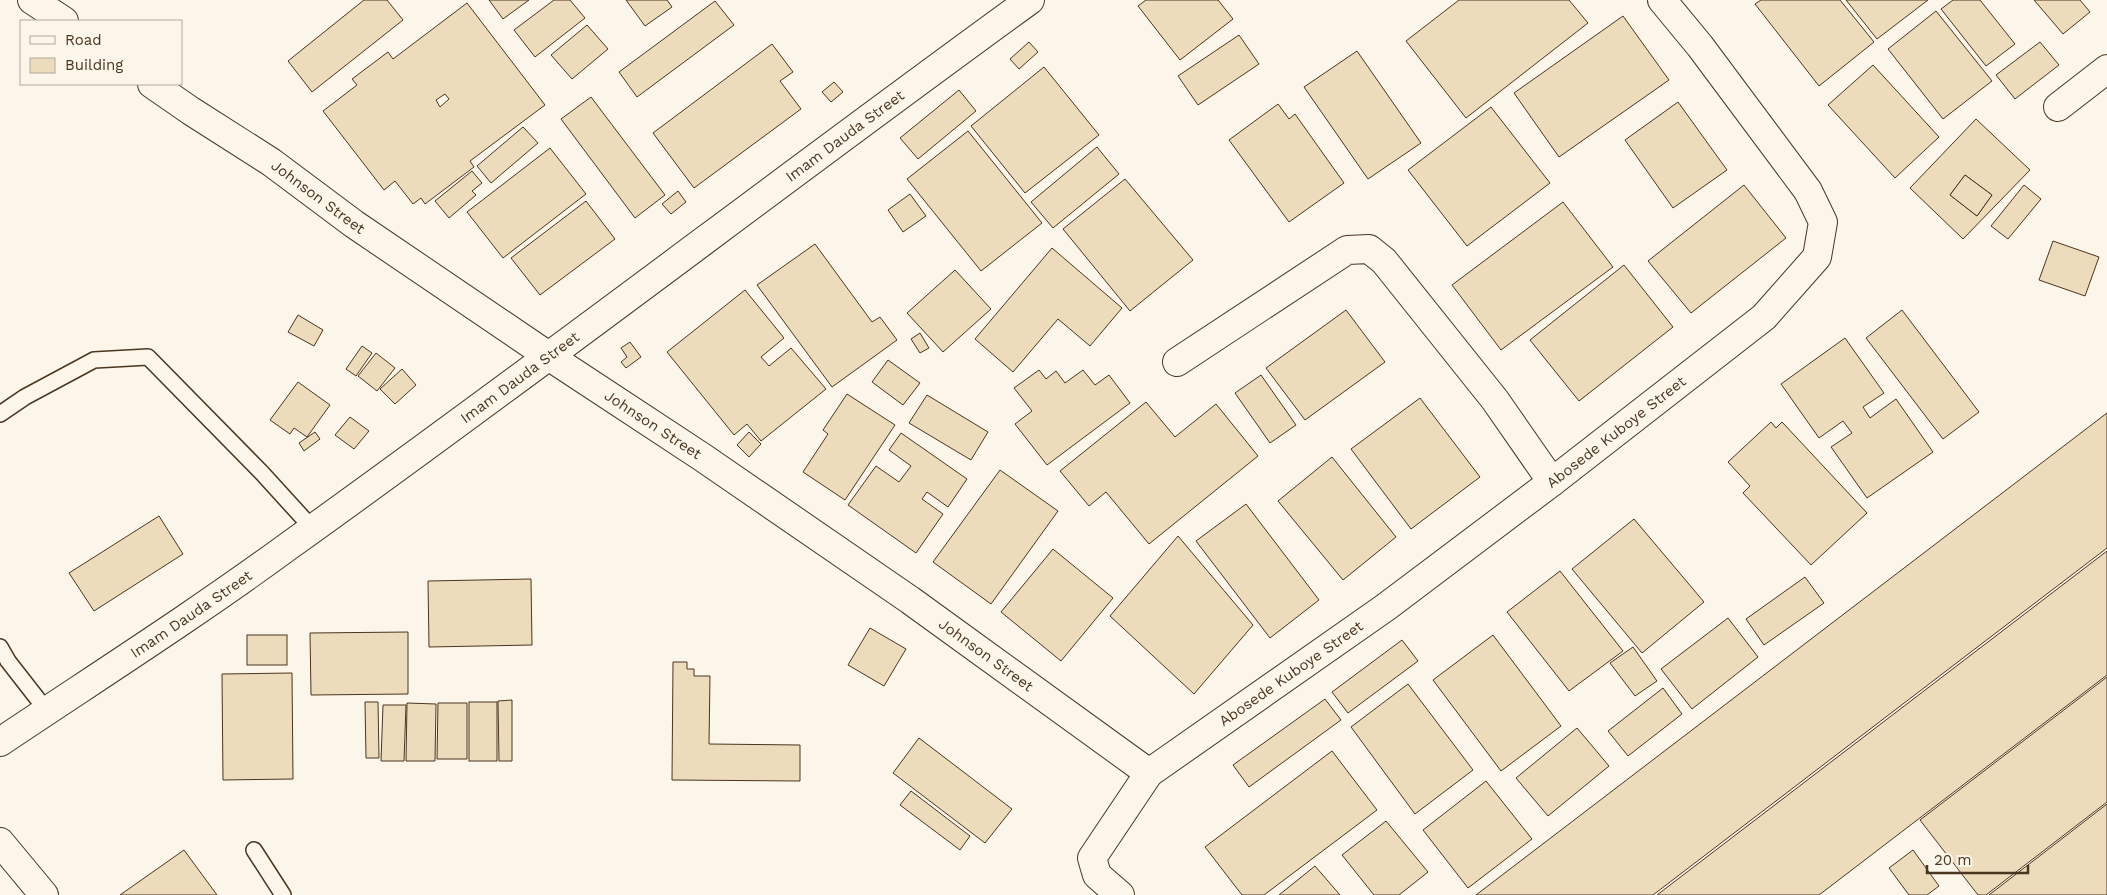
<svg xmlns="http://www.w3.org/2000/svg" width="2107" height="895" viewBox="0 0 2107 895" font-family="'Work Sans',sans-serif">
  <rect width="100%" height="100%" fill="#fbf6e9"/>
  <g fill="#ecdcbc" stroke="#4a3520" fill-rule="evenodd">
    <polygon points="364,0 387,0 403,20 312,92 288,61"/>
    <polygon points="489,0 529,0 503,19"/>
    <polygon points="554,0 570,0 585,18 535,57 514,30"/>
    <polygon points="626,0 667,0 672,7 645,26"/>
    <polygon points="1146,0 1218,0 1233,19 1180,60 1138,6"/>
    <polygon points="1459,0 1569,0 1588,23 1466,118 1406,41"/>
    <polygon points="1761,0 1840,0 1874,42 1819,86 1755,4"/>
    <polygon points="1846,0 1928,0 1877,39"/>
    <polygon points="1953,0 1980,0 2015,44 1986,66 1941,9"/>
    <polygon points="2034,0 2080,0 2090,12 2063,34"/>
    <polygon points="715,1 734,25 637,97 619,72"/>
    <path d="M 467,3 L 545,105 L 470,161 L 474,167 L 425,204 L 421,198 L 413,204 L 395,181 L 384,190 L 323,111 L 357,85 L 352,79 L 388,52 L 393,59 ZM 445,94 L 449,99 L 440,107 L 436,100 Z"/>
    <polygon points="1936,11 1992,81 1943,119 1888,49"/>
    <polygon points="1623,16 1669,80 1559,157 1514,93"/>
    <polygon points="587,25 608,49 572,79 551,55"/>
    <polygon points="1239,35 1259,64 1198,105 1178,76"/>
    <polygon points="1029,42 1038,52 1019,69 1010,59"/>
    <polygon points="2040,42 2059,65 2015,99 1996,75"/>
    <polygon points="772,44 793,72 780,81 801,109 694,188 653,133"/>
    <polygon points="1357,51 1421,143 1368,179 1304,87"/>
    <polygon points="1873,65 1939,137 1895,178 1828,105"/>
    <polygon points="1044,67 1099,135 1025,193 971,126"/>
    <polygon points="834,82 843,92 831,102 822,92"/>
    <polygon points="959,90 976,111 918,159 900,138"/>
    <polygon points="591,97 665,195 635,218 561,119"/>
    <polygon points="1678,102 1727,170 1673,208 1625,140"/>
    <polygon points="1278,104 1289,119 1295,114 1344,183 1289,222 1229,140"/>
    <polygon points="1491,107 1550,183 1467,246 1408,170"/>
    <path d="M 1976,119 L 2030,170 L 1963,239 L 1910,188 ZM 1965,175 L 1992,195 L 1977,216 L 1950,195 Z"/>
    <polygon points="523,127 538,143 491,183 477,166"/>
    <polygon points="968,131 1042,223 981,271 907,179"/>
    <polygon points="1097,147 1119,174 1053,228 1031,202"/>
    <polygon points="550,148 586,194 503,258 467,212"/>
    <polygon points="472,171 482,183 472,191 476,195 449,218 435,201"/>
    <polygon points="1965,175 1992,195 1977,216 1950,195"/>
    <polygon points="1125,179 1193,260 1130,311 1063,229"/>
    <polygon points="1744,185 1786,238 1691,313 1648,261"/>
    <polygon points="2024,185 2041,199 2008,239 1991,226"/>
    <polygon points="678,191 686,202 671,214 662,204"/>
    <polygon points="910,194 926,216 903,232 888,210"/>
    <polygon points="586,201 615,239 540,295 511,258"/>
    <polygon points="1563,202 1613,267 1501,350 1452,285"/>
    <polygon points="2053,241 2099,257 2085,296 2039,280"/>
    <polygon points="815,244 872,322 880,317 897,340 832,387 757,285"/>
    <polygon points="1052,248 1122,308 1090,346 1058,319 1013,372 975,339"/>
    <polygon points="1624,265 1673,327 1579,401 1530,340"/>
    <polygon points="955,270 991,309 943,352 907,313"/>
    <polygon points="745,290 784,338 761,357 769,366 791,348 826,389 761,441 747,424 734,435 667,352"/>
    <polygon points="1346,310 1385,362 1305,420 1266,368"/>
    <polygon points="1902,310 1979,412 1943,439 1866,338"/>
    <polygon points="298,315 323,330 314,346 288,332"/>
    <polygon points="920,333 929,348 920,353 911,339"/>
    <polygon points="1845,338 1884,393 1863,407 1870,418 1896,399 1933,452 1867,498 1831,447 1852,433 1843,421 1819,438 1781,384"/>
    <polygon points="630,342 641,357 626,368 621,362 627,357 621,348"/>
    <polygon points="362,346 372,353 356,376 346,369"/>
    <polygon points="376,353 395,368 377,391 358,376"/>
    <polygon points="888,360 920,383 903,405 872,382"/>
    <polygon points="402,369 416,385 395,404 380,389"/>
    <polygon points="1039,370 1046,379 1056,371 1065,383 1083,370 1095,385 1109,375 1130,403 1047,465 1015,424 1032,411 1014,388"/>
    <polygon points="1261,375 1296,425 1270,443 1235,393"/>
    <polygon points="298,382 330,405 307,437 294,428 290,434 270,420"/>
    <polygon points="847,394 895,425 845,500 803,472 828,434 823,430"/>
    <polygon points="927,395 988,432 971,460 909,423"/>
    <polygon points="1420,398 1480,477 1411,529 1351,449"/>
    <polygon points="1146,402 1175,437 1216,404 1258,456 1149,544 1106,492 1089,506 1060,471"/>
    <polygon points="2107,413 2107,548 1653,895 1476,895"/>
    <polygon points="350,417 369,431 354,449 335,435"/>
    <polygon points="1771,422 1776,428 1782,422 1867,513 1811,565 1743,493 1750,486 1728,462"/>
    <polygon points="315,432 320,439 304,451 299,443"/>
    <polygon points="749,432 761,444 749,457 737,445"/>
    <polygon points="901,433 967,479 948,507 927,492 922,499 943,514 916,553 848,505 876,466 899,482 911,466 889,450"/>
    <polygon points="1332,457 1396,537 1343,580 1278,501"/>
    <polygon points="1000,470 1058,511 991,604 933,562"/>
    <polygon points="1246,504 1319,600 1270,638 1196,541"/>
    <polygon points="159,516 183,554 94,611 69,573"/>
    <polygon points="1634,519 1704,602 1642,653 1572,569"/>
    <polygon points="1178,536 1253,625 1194,694 1110,616"/>
    <polygon points="1053,549 1113,598 1061,661 1001,612"/>
    <polygon points="2107,551 2107,675 1819,895 1657,895"/>
    <polygon points="1560,571 1623,651 1569,691 1507,612"/>
    <polygon points="1805,577 1824,603 1764,645 1746,619"/>
    <polygon points="531,579 532,645 429,647 428,581"/>
    <polygon points="1728,618 1758,657 1692,709 1661,669"/>
    <polygon points="870,628 906,649 884,686 848,665"/>
    <polygon points="408,632 408,694 311,695 310,633"/>
    <rect x="247" y="635" width="40" height="30"/>
    <polygon points="1493,635 1561,726 1501,771 1433,680"/>
    <polygon points="1402,640 1418,661 1348,713 1332,692"/>
    <polygon points="1633,647 1657,681 1635,696 1610,663"/>
    <polygon points="673,662 687,662 687,669 694,669 694,676 710,676 709,744 800,745 800,781 672,780"/>
    <polygon points="292,673 293,779 223,780 222,674"/>
    <polygon points="2107,677 2107,802 1986,895 1978,895 1920,820"/>
    <polygon points="1408,684 1473,770 1415,814 1351,727"/>
    <polygon points="1663,688 1682,714 1628,756 1608,731"/>
    <polygon points="1325,699 1341,720 1249,787 1233,765"/>
    <polygon points="512,700 512,761 499,761 498,701"/>
    <polygon points="365,702 378,702 379,758 366,758"/>
    <rect x="469" y="702" width="28" height="59"/>
    <polygon points="407,703 436,704 435,761 406,761"/>
    <polygon points="438,703 467,703 467,759 437,759"/>
    <polygon points="383,705 406,705 404,761 381,761"/>
    <polygon points="1577,728 1609,766 1548,816 1516,778"/>
    <polygon points="919,738 1012,809 985,843 893,773"/>
    <polygon points="1332,751 1377,810 1264,895 1242,895 1205,847"/>
    <polygon points="1486,781 1532,839 1468,888 1423,830"/>
    <polygon points="911,791 970,836 960,850 900,805"/>
    <polygon points="2107,804 2107,895 1989,895"/>
    <polygon points="1386,821 1428,872 1399,895 1374,895 1342,855"/>
    <polygon points="184,850 217,895 120,895"/>
    <polygon points="1913,850 1939,886 1927,895 1909,895 1889,868"/>
    <polygon points="1315,866 1340,895 1279,895"/>
  </g>
  <g fill="none" stroke-linecap="round" stroke-linejoin="round">
    <g stroke="#4a3520" stroke-width="18">
      <g id="service">
        <polyline points="0,414 25,397 94,360 148,357 262,473 313,529"/>
        <polyline points="0,647 8,661 47,711"/>
        <polyline points="254,850 283,895"/>
      </g>
    </g>
    <g stroke="#4a3520" stroke-width="30">
      <g id="minor">
        <polyline points="32,0 64,21"/>
        <path id="s1" d="M 152,84 L 191,111 L 271,162 L 354,224 L 550,357 L 702,457 L 910,600 L 1149,773"/>
        <polyline points="2058,107 2107,69"/>
        <polyline points="1177,362 1347,250 1369,249 1384,261 1495,400 1552,482"/>
        <path id="s2" d="M 0,742 C 97,677 196,614 290,545 C 539,367 782,180 1030,0"/>
        <polyline points="0,842 44,895"/>
        <path id="s3" d="M 1120,895 L 1097,875 L 1092,858 L 1149,773 L 1386,607 L 1552,482 L 1764,317 L 1817,257 L 1823,222 L 1808,191 L 1700,46 L 1662,0"/>
      </g>
    </g>
    <use href="#service" stroke="#fbf6e9" stroke-width="15"/>
    <use href="#minor" stroke="#fbf6e9" stroke-width="28"/>
  </g>
  <g text-anchor="middle" dominant-baseline="central" stroke-width="4" stroke-linejoin="round" paint-order="stroke">
    <g font-size="15" fill="#4a3520" stroke="#fbf6e9">
      <text stroke="none"><textPath href="#s2" startOffset="1040">Imam Dauda Street</textPath></text>
      <text stroke="none"><textPath href="#s1" startOffset="201">Johnson Street</textPath></text>
      <text stroke="none"><textPath href="#s2" startOffset="635">Imam Dauda Street</textPath></text>
      <text stroke="none"><textPath href="#s1" startOffset="606">Johnson Street</textPath></text>
      <text stroke="none"><textPath href="#s3" startOffset="729">Abosede Kuboye Street</textPath></text>
      <text stroke="none"><textPath href="#s2" startOffset="230">Imam Dauda Street</textPath></text>
      <text stroke="none"><textPath href="#s1" startOffset="1011">Johnson Street</textPath></text>
      <text stroke="none"><textPath href="#s3" startOffset="324">Abosede Kuboye Street</textPath></text>
    </g>
  </g>
  <rect x="20" y="20" width="162" height="65" fill="#fbf6e9" stroke="#b4a999"/>
  <rect x="30" y="36" width="25" height="8" fill="#fbf6e9" stroke="#b4a999"/>
  <text x="65" y="45" font-size="15" fill="#4a3520">Road</text>
  <rect x="30" y="58" width="25" height="15" fill="#ecdcbc" stroke="#b4a999"/>
  <text x="65" y="70" font-size="15" fill="#4a3520">Building</text>
  <path d="M1927 865v8h101v-8" fill="none" stroke="#4a3520" stroke-width="2.5"/>
  <text x="1934" y="865" font-size="15" fill="#4a3520" stroke="#fbf6e9" stroke-width="4" paint-order="stroke">20 m</text>
</svg>
